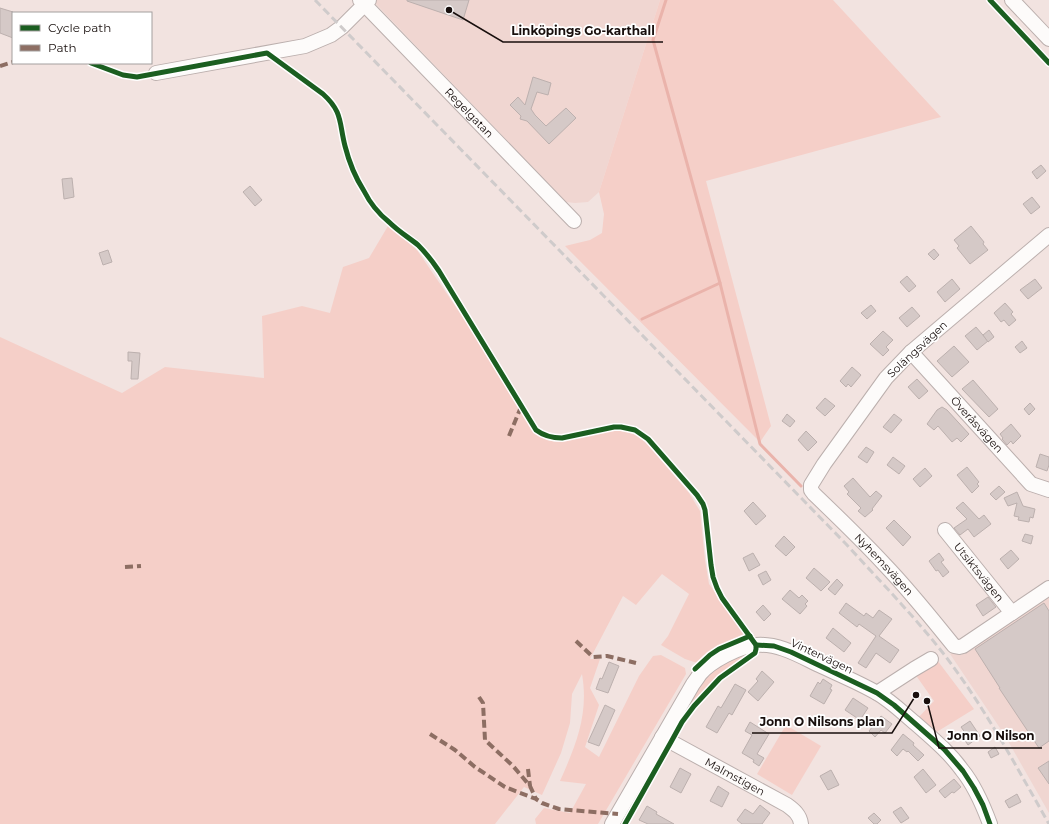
<svg xmlns="http://www.w3.org/2000/svg" width="1049" height="824" viewBox="0 0 1049 824" font-family="Montserrat,sans-serif">
  <rect width="100%" height="100%" fill="#f2e3e0"/>
  <g fill="#f0d6d1">
    <polygon points="372,0 660,0 599,192 588,202 575,203 566,202"/>
    <polygon points="1049,596 1049,813 1004,734 950,654 957,650 961,655"/>
  </g>
  <g fill="#f5cfc8">
    <polygon points="660,0 833,0 941,117 706,181 771,426 760,442 565,246 590,240 602,233 604,214 599,192"/>
    <path d="M 388,226 L 417,250 L 475,335 L 514,401 L 536,434 L 547,440 L 557,442 L 615,430 L 627,432 L 638,436 L 648,445 L 689,493 L 700,511 L 705,560 L 709,584 L 746,634 L 715,648 L 697,663 L 685,659 L 661,645 L 668,636 L 689,594 L 662,574 L 636,605 L 623,596 L 590,659 L 600,659 L 590,688 L 599,705 L 585,747 L 599,757 L 639,676 L 653,656 L 661,655 L 685,668 L 686,674 L 598,824 L 536,824 L 535,819 L 544,808 L 570,813 L 586,784 L 560,781 C 576,745 589,714 582,674 L 572,694 L 570,723 L 561,753 L 542,795 L 524,787 L 495,824 L 0,824 L 0,337 L 122,393 L 165,367 L 264,378 L 262,316 L 302,306 L 330,313 L 343,267 L 369,258 Z"/>
    <polygon points="754,652 723,673 688,711 671,736 707,674 738,654"/>
    <polygon points="937,660 974,709 935,733 918,718 934,701 915,674"/>
    <polygon points="786,725 821,746 792,795 757,774"/>
    <polygon points="663,741 668,743 647,780 623,824 618,824"/>
  </g>
  <g fill="none" stroke-linecap="round" stroke-linejoin="round">
    <g stroke="#eab3ab" stroke-width="3">
      <polyline points="666,0 653,40 720,283 760,444 801,486"/>
      <polyline points="642,319 720,283"/>
    </g>
  </g>
  <g fill="#d5c9c7" stroke="#bcb0ae">
    <polygon points="407,0 469,0 463,20 407,1"/>
    <polygon points="0,8 13,12 13,38 0,33"/>
    <polygon points="533,77 551,83 548,95 537,92 531,109 535,115 546,126 566,108 576,118 549,144 527,121 520,119 521,116 510,105 518,97 525,105"/>
    <polygon points="1041,165 1046,171 1037,179 1032,172"/>
    <polygon points="72,178 74,197 64,199 62,179"/>
    <polygon points="250,186 262,200 255,206 243,192"/>
    <polygon points="1032,197 1040,207 1031,214 1023,204"/>
    <polygon points="971,226 984,242 983,244 988,250 970,264 957,248 959,246 954,240"/>
    <polygon points="934,249 939,255 934,260 928,254"/>
    <polygon points="108,250 112,262 103,265 99,253"/>
    <polygon points="907,276 916,286 909,292 900,282"/>
    <polygon points="952,279 960,289 945,302 937,292"/>
    <polygon points="1035,279 1042,288 1028,299 1020,290"/>
    <polygon points="1005,303 1013,312 1011,314 1016,320 1009,326 1004,320 1001,322 994,313"/>
    <polygon points="871,305 876,311 867,319 861,313"/>
    <polygon points="912,307 920,316 907,327 899,318"/>
    <polygon points="976,327 988,341 977,350 965,336"/>
    <polygon points="989,330 994,337 988,342 983,335"/>
    <polygon points="883,331 893,340 886,347 889,350 883,356 870,344"/>
    <polygon points="1022,341 1027,348 1020,353 1015,347"/>
    <polygon points="954,346 969,362 952,377 937,361"/>
    <polygon points="128,352 140,353 138,379 131,379 132,361 128,361"/>
    <polygon points="852,367 861,375 851,387 848,384 846,387 840,381"/>
    <polygon points="917,379 928,391 919,399 908,387"/>
    <polygon points="973,380 998,409 989,417 962,389"/>
    <polygon points="825,398 835,406 825,416 816,408"/>
    <polygon points="1030,403 1035,409 1029,415 1024,409"/>
    <polygon points="942,407 947,410 969,434 961,442 957,438 952,442 938,426 934,430 927,424 937,410"/>
    <polygon points="787,414 795,421 790,427 782,421"/>
    <polygon points="894,414 902,420 891,433 883,427"/>
    <polygon points="1011,424 1021,436 1013,444 1011,441 1007,445 1002,439 1003,438 1000,434"/>
    <polygon points="806,431 817,442 808,451 798,440"/>
    <polygon points="866,447 874,452 867,463 858,457"/>
    <polygon points="1040,454 1049,457 1049,465 1047,471 1036,467"/>
    <polygon points="893,457 905,466 899,474 887,465"/>
    <polygon points="967,467 979,482 977,484 979,486 972,493 957,475"/>
    <polygon points="925,468 932,476 920,487 913,479"/>
    <polygon points="853,478 870,497 876,491 882,496 872,509 873,510 865,517 858,511 861,508 847,494 849,492 844,486"/>
    <polygon points="999,486 1005,492 996,500 990,494"/>
    <polygon points="1017,492 1023,506 1035,509 1033,518 1030,517 1029,522 1018,520 1019,517 1014,516 1017,503 1008,506 1004,498"/>
    <polygon points="753,502 766,516 756,525 744,511"/>
    <polygon points="963,502 979,519 984,515 991,524 974,537 968,529 960,535 954,528 967,519 956,508"/>
    <polygon points="894,520 911,537 903,546 886,528"/>
    <polygon points="1025,534 1033,536 1031,544 1022,541"/>
    <polygon points="784,536 795,547 786,556 775,546"/>
    <polygon points="1011,550 1019,559 1008,569 1000,559"/>
    <polygon points="753,553 760,565 749,571 743,558"/>
    <polygon points="939,553 944,560 941,562 949,572 943,577 938,570 936,571 929,561"/>
    <polygon points="814,568 830,582 821,591 806,578"/>
    <polygon points="766,571 771,580 763,585 758,575"/>
    <polygon points="837,579 843,585 835,595 828,589"/>
    <polygon points="790,590 799,598 802,595 808,601 805,604 807,606 800,614 782,599"/>
    <polygon points="988,597 996,607 983,616 976,605"/>
    <polygon points="846,603 864,616 866,613 873,618 879,610 892,619 879,636 899,650 890,663 876,653 866,668 858,663 876,636 859,624 857,627 839,613"/>
    <polygon points="1044,603 1049,611 1049,741 1039,748 999,688 1000,688 975,649"/>
    <polygon points="763,605 771,614 764,621 756,612"/>
    <polygon points="833,628 851,643 844,652 826,638"/>
    <polygon points="609,662 619,666 608,693 596,689 600,678 602,679"/>
    <polygon points="762,671 774,682 758,701 748,692 758,681 756,679"/>
    <polygon points="823,679 832,685 830,689 832,690 824,704 810,696 818,682 820,684"/>
    <polygon points="735,684 746,690 732,715 729,713 717,733 706,727 718,706 721,708"/>
    <polygon points="853,698 868,708 860,720 845,710"/>
    <polygon points="605,705 615,710 599,746 588,742"/>
    <polygon points="881,716 892,724 885,733 881,730 875,737 869,731"/>
    <polygon points="970,721 980,736 968,745 962,736 966,734 961,727"/>
    <polygon points="750,722 769,734 757,754 764,758 759,766 753,762 754,760 742,753 752,735 745,731"/>
    <polygon points="903,734 914,743 913,745 924,755 918,761 908,751 907,752 903,749 897,756 891,750"/>
    <polygon points="995,747 999,754 991,758 988,752"/>
    <polygon points="1049,761 1049,784 1038,768"/>
    <polygon points="680,768 691,774 681,793 670,787"/>
    <polygon points="923,769 936,785 926,793 914,777"/>
    <polygon points="831,770 839,785 828,790 820,776"/>
    <polygon points="954,779 961,787 954,793 952,792 945,798 939,791"/>
    <polygon points="718,786 729,793 722,807 710,801"/>
    <polygon points="1017,794 1021,802 1009,808 1005,801"/>
    <polygon points="760,805 770,813 762,824 742,824 737,820 745,809 753,814"/>
    <polygon points="647,806 657,812 656,814 674,824 648,824 639,820"/>
    <polygon points="901,807 909,818 901,823 893,812"/>
    <polygon points="874,813 881,820 877,824 874,824 868,818"/>
  </g>
  <g fill="none" stroke-linecap="round" stroke-linejoin="round">
    <g stroke="#bbafad" stroke-width="16">
      <g id="minor">
        <path id="s1" d="M 360,0 L 574,221"/>
        <polyline points="1012,0 1049,39"/>
        <polyline points="156,73 305,46 331,35 342,27 369,0"/>
        <path id="s2" d="M 1049,235 L 911,352 L 886,378 L 824,464 L 811,485 L 811,490 L 814,494 C 838,517 862,540 885,565 C 910,591 932,619 954,646 L 959,647 L 963,646 L 1049,588"/>
        <path id="s3" d="M 911,352 L 1031,484 L 1049,490"/>
        <path id="s4" d="M 945,530 L 1012,613"/>
        <polyline points="877,693 914,669 931,659"/>
        <path id="s5" d="M 662,737 L 787,805 C 794,810 800,815 801,824"/>
        <path d="M 612,824 L 693,684 C 696,680 698,677 700,674 C 711,661 740,646 756,645 C 779,643 800,656 819,665 C 838,674 858,682 877,693 C 891,701 903,713 915,723 C 932,738 949,752 962,770 C 975,786 983,805 990,824"/>
      </g>
    </g>
    <use href="#minor" stroke="#fdfbfa" stroke-width="14"/>
    <path stroke="#cfcbcb" stroke-width="3" stroke-dasharray="8 4" stroke-linecap="butt" d="M 315,0 L 846,544 C 879,580 913,615 943,653 C 984,706 1016,766 1049,824"/>
    <g stroke="#8d6e63" stroke-width="4" stroke-dasharray="8 4" stroke-linecap="butt">
      <polyline points="0,66 13,62"/>
      <polyline points="509,436 521,407"/>
      <polyline points="125,567 141,566"/>
      <polyline points="576,641 593,657 607,656 636,663"/>
      <polyline points="479,697 483,703 485,740 513,766 530,786 536,799"/>
      <polyline points="430,734 455,750 475,767 505,787 536,799 542,803 559,809 618,814"/>
      <polyline points="528,769 530,786"/>
    </g>
    <g stroke="#fff" stroke-width="8">
      <g id="cycleway">
        <polyline points="990,0 1049,63"/>
        <path d="M 91,63 L 123,75 L 137,77 L 267,53 L 323,94 C 343,112 339,123 345,146 C 349,162 355,177 364,191 C 370,203 379,214 389,222 C 398,231 408,237 418,245 C 426,253 433,262 439,271 L 536,430 C 544,436 551,438 562,438 L 614,427 L 621,427 L 635,430 L 648,439 L 697,495 L 703,504 L 705,510 L 711,565 L 713,577 L 717,588 L 722,598 L 756,645 L 756,649 L 755,653 L 720,678 L 694,706 L 682,722 L 671,742 L 625,824"/>
        <polyline points="756,645 774,646 791,652 877,693 894,705 944,749 963,771 974,788 983,805 990,824"/>
        <polyline points="695,669 710,655 719,649 750,636"/>
      </g>
    </g>
    <use href="#cycleway" stroke="#1b5e20" stroke-width="5"/>
  </g>
  <g text-anchor="middle" dominant-baseline="central" stroke-width="3.5" stroke-linejoin="round" paint-order="stroke">
    <g font-size="11" fill="#180f0d" stroke="#fff">
      <text stroke="none"><textPath href="#s1" startOffset="157">Regelgatan</textPath></text>
      <text transform="translate(917 349) rotate(-43)">Solängsvägen</text>
      <text stroke="none"><textPath href="#s3" startOffset="98">Överåsvägen</textPath></text>
      <text stroke="none"><textPath href="#s2" startOffset="457">Nyhemsvägen</textPath></text>
      <text stroke="none"><textPath href="#s4" startOffset="54">Utsiktsvägen</textPath></text>
      <text transform="translate(822 656) rotate(25)">Vintervägen</text>
      <text stroke="none"><textPath href="#s5" startOffset="83">Malmstigen</textPath></text>
    </g>
  </g>
  <path fill="none" stroke="#180f0d" stroke-width="1.5" d="M449 10L503 42H663M916 695L892 733H752M927 701L939 748H1042"/>
  <g fill="#180f0d" stroke="#fff" stroke-width="1.5">
    <circle cx="449" cy="10" r="4"/>
    <circle cx="916" cy="695" r="4"/>
    <circle cx="927" cy="701" r="4"/>
  </g>
  <g font-size="12" text-anchor="middle" font-weight="bold" fill="#180f0d" stroke="#fff" stroke-width="3.5" stroke-linejoin="round" paint-order="stroke">
    <text x="583" y="35">Linköpings Go-karthall</text>
    <text x="822" y="726">Jonn O Nilsons plan</text>
    <text x="991" y="740">Jonn O Nilson</text>
  </g>
  <rect x="12" y="12" width="140" height="52" fill="#ffffff" stroke="#a39f9e"/>
  <rect x="20" y="25" width="20" height="6" fill="#1b5e20" stroke="#a39f9e"/>
  <text x="48" y="32" font-size="12" fill="#180f0d">Cycle path</text>
  <rect x="20" y="45" width="20" height="6" fill="#8d6e63" stroke="#a39f9e"/>
  <text x="48" y="52" font-size="12" fill="#180f0d">Path</text>
</svg>
